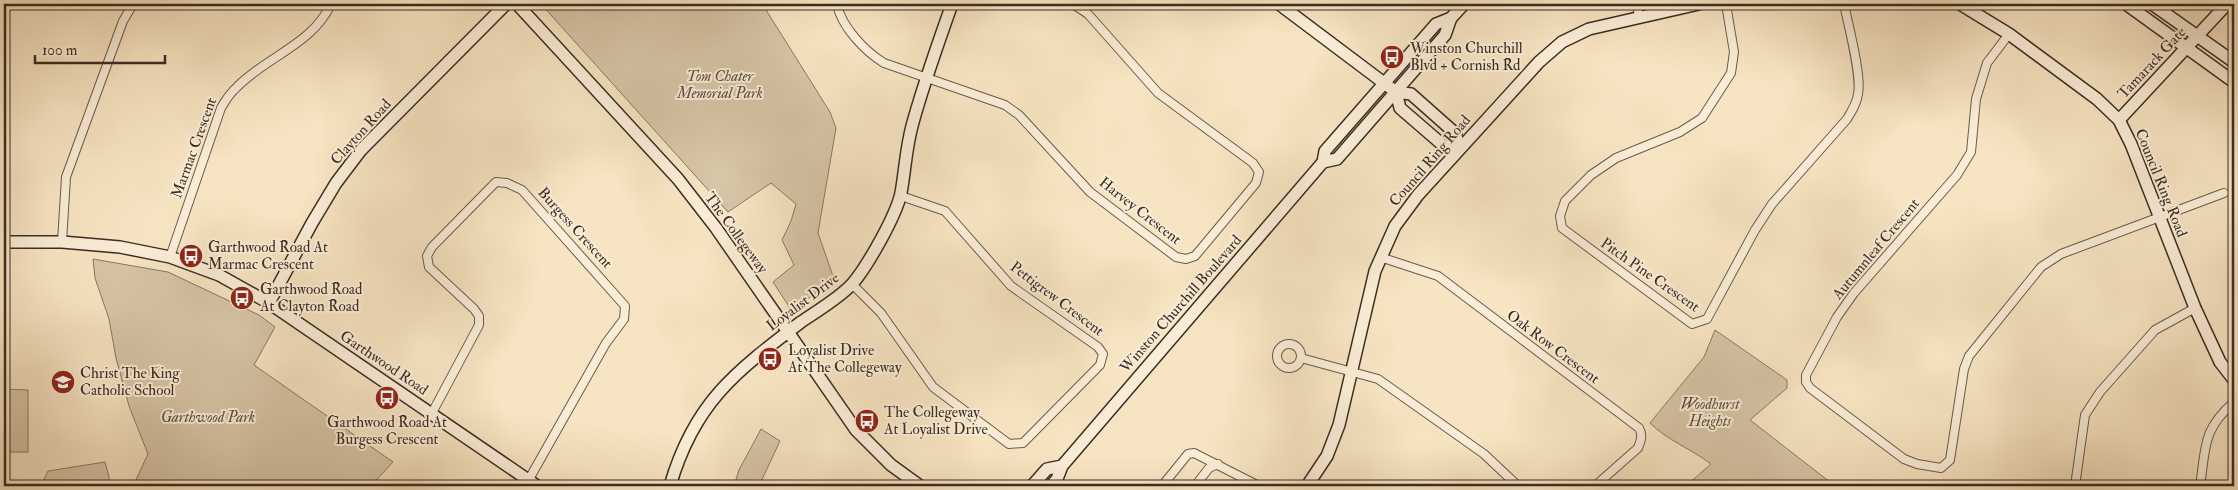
<svg xmlns="http://www.w3.org/2000/svg" width="2238" height="490" viewBox="0 0 2238 490" font-family="'IM FELL Double Pica',serif">
  <rect width="100%" height="100%" fill="#f7e4c2"/>
  <filter id="stains"><feTurbulence type="fractalNoise" baseFrequency=".004" numOctaves="4"/><feColorMatrix values="0 0 0 0 .2 0 0 0 0 .09 0 0 0 0 .02 0 0 0 .5 -.17"/></filter>
  <radialGradient id="worn" r=".72"><stop offset=".6" stop-color="#630" stop-opacity="0"/><stop offset="1" stop-color="#630" stop-opacity=".3"/></radialGradient>
  <g fill="#d7c5a7" stroke="#887965">
    <polygon points="541,4 766,4 766,10 830,112 836,128 818,233 834,279 797,307 790,308 773,282 794,265 782,240 791,221 796,204 771,183 728,212"/>
    <polygon points="93,259 168,272 259,315 275,327 254,365 393,462 371,486 133,486 148,454 129,406 116,358 109,319 95,278"/>
    <path d="M 1715,330 L 1787,380 L 1787,388 L 1750,420 L 1835,486 L 1686,486 L 1711,464 C 1691,449 1667,440 1650,423 L 1704,357 Z"/>
    <polygon points="4,389 28,390 28,452 4,452"/>
    <polygon points="761,429 780,441 759,486 734,486 739,470"/>
    <polygon points="105,462 109,477 109,486 45,486 44,479 48,471"/>
  </g>
  <g fill="none" stroke-linecap="round" stroke-linejoin="round">
    <g stroke="#695b4b" stroke-width="10">
      <g id="street">
        <path d="M 837,4 C 841,27 866,52 884,63 L 1005,105 L 1019,115 L 1090,192 L 1176,257 L 1186,259 L 1195,256 L 1256,183 L 1259,172 L 1253,163 L 1158,93 L 1088,14 L 1073,4"/>
        <polyline points="1637,4 1639,17"/>
        <path d="M 1726,4 L 1734,52 L 1731,73 L 1702,118 L 1680,132 L 1616,158 L 1591,175 L 1565,201 L 1560,216 L 1562,228 L 1692,324 L 1707,319 L 1755,230 L 1772,204 L 1847,119 C 1852,111 1857,103 1858,94 C 1862,76 1848,24 1844,4"/>
        <polyline points="2009,34 1987,63 1976,99 1971,152 1957,175 1854,293 1837,317 1806,375 1806,382 1810,388 1904,459 1917,464 1941,468 1950,460 1964,369 1969,356 2041,267 2061,254 2224,193"/>
        <polyline points="62,242 66,177 123,21 133,4"/>
        <path d="M 170,257 L 221,108 C 225,101 230,93 237,87 C 266,57 313,44 331,4"/>
        <path d="M 1380,257 L 1438,276 L 1639,428 C 1643,435 1641,441 1638,448 L 1595,486"/>
        <polyline points="852,284 881,313 933,387 1009,444 1023,443 1100,365 1103,354 1098,347 1011,286 945,211 901,196"/>
        <circle cx="1289" cy="356" r="12"/>
        <polyline points="1301,358 1378,379 1484,454 1518,486"/>
        <polyline points="432,413 479,325 479,316 474,309 429,267 427,256 432,247 490,188 496,182 507,183 522,190 625,306 624,319 606,343 528,481"/>
        <polyline points="1162,486 1188,454 1194,453 1259,486"/>
        <polyline points="1195,486 1209,468 1218,464"/>
        <polyline points="2075,486 2085,415 2100,392 2155,330 2195,308"/>
        <path d="M 2200,486 C 2206,447 2202,430 2234,402"/>
      </g>
    </g>
    <g stroke="#3a2d23" stroke-width="14">
      <g id="secondary">
        <polyline points="517,4 678,179 716,228 856,430 891,465 920,486"/>
        <polyline points="1279,4 1396,92 1411,94 1455,133 1460,148 1444,146 1400,108 1396,92"/>
        <polyline points="1960,4 2009,34 2097,99 2119,120 2131,144 2195,308 2220,362 2234,380"/>
        <polyline points="2126,4 2234,82"/>
        <polyline points="2152,4 2234,62"/>
        <polyline points="2119,120 2227,4"/>
        <polyline points="1323,162 1337,159 1445,35 1451,18 1464,4"/>
        <polyline points="4,242 62,242 120,247 170,257 219,275 269,303 537,486"/>
        <polyline points="269,303 312,223 336,183 361,150 506,4"/>
        <path d="M 670,486 C 694,403 735,372 801,322 C 817,311 841,297 853,283 C 868,265 896,216 901,193 C 905,171 906,148 912,126 C 923,85 938,44 952,4"/>
        <polyline points="1032,486 1047,469 1062,466"/>
        <polyline points="1051,486 1057,479 1062,466 1323,162 1325,151 1436,24 1451,18"/>
        <polyline points="1307,486 1327,456 1339,425 1375,271 1395,226 1418,195 1539,62 1562,42 1589,29 1699,4"/>
      </g>
    </g>
    <use href="#street" stroke="#faedd7" stroke-width="8"/>
    <use href="#secondary" stroke="#faedd7" stroke-width="11"/>
  </g>
  <defs>
    <g id="bus-disc" transform="scale(1.25)"><circle r="9.5" fill="#8f2418" stroke="#faedd7"/><path d="M-5-6H5V4H4V6H2V4H-2V6H-4V4H-5ZM-3.5-4V0h7V-4ZM-3.5 1.2v1.5H-2V1.2ZM2 1.2v1.5H3.5V1.2Z" fill="#fff"/></g>
    <g id="school-disc" transform="scale(1.25)"><circle r="9.5" fill="#8f2418" stroke="#faedd7"/><path d="M0-5L7-2L0 1L-7-2ZM-4 1L0 2.5L4 1V4Q0 6-4 4Z" fill="#fff"/></g>
  </defs>
  <g fill-rule="evenodd">
    <use href="#bus-disc" x="1392" y="57"/>
    <use href="#bus-disc" x="191" y="256"/>
    <use href="#bus-disc" x="242" y="298"/>
    <use href="#bus-disc" x="770" y="359"/>
    <use href="#school-disc" x="63" y="382"/>
    <use href="#bus-disc" x="387" y="398"/>
    <use href="#bus-disc" x="867" y="421"/>
  </g>
  <g text-anchor="middle" dominant-baseline="central" stroke-width="4" stroke-linejoin="round" paint-order="stroke">
    <g font-size="15" fill="#3a2d23" stroke="#faedd7" text-anchor="start">
      <text x="1410" y="48">Winston Churchill<tspan x="1410" dy="17">Blvd + Cornish Rd</tspan></text>
      <text x="208" y="247">Garthwood Road At<tspan x="208" dy="17">Marmac Crescent</tspan></text>
      <text x="260" y="289">Garthwood Road<tspan x="260" dy="17">At Clayton Road</tspan></text>
      <text x="788" y="350">Loyalist Drive<tspan x="788" dy="17">At The Collegeway</tspan></text>
      <text x="80" y="373">Christ The King<tspan x="80" dy="17">Catholic School</tspan></text>
      <text x="884" y="412">The Collegeway<tspan x="884" dy="17">At Loyalist Drive</tspan></text>
      <text x="387" y="422" text-anchor="middle">Garthwood Road At<tspan x="387" dy="17">Burgess Crescent</tspan></text>
    </g>
    <g font-size="15" fill="#3a2d23" stroke="#faedd7">
      <text transform="translate(2152 63) rotate(-47)">Tamarack Gate</text>
      <text transform="translate(361 132) rotate(-48)">Clayton Road</text>
      <text transform="translate(194 148) rotate(-70)">Marmac Crescent</text>
      <text transform="translate(1430 161) rotate(-49)">Council Ring Road</text>
      <text transform="translate(2161 183) rotate(68)">Council Ring Road</text>
      <text transform="translate(1140 211) rotate(38)">Harvey Crescent</text>
      <text transform="translate(575 228) rotate(48)">Burgess Crescent</text>
      <text transform="translate(736 233) rotate(54)">The Collegeway</text>
      <text transform="translate(1876 249) rotate(-50)">Autumnleaf Crescent</text>
      <text transform="translate(1650 275) rotate(35)">Pitch Pine Crescent</text>
      <text transform="translate(1057 299) rotate(37)">Pettigrew Crescent</text>
      <text transform="translate(803 302) rotate(-37)">Loyalist Drive</text>
      <text transform="translate(1181 304) rotate(-49)">Winston Churchill Boulevard</text>
      <text transform="translate(1553 347) rotate(37)">Oak Row Crescent</text>
      <text transform="translate(384 363) rotate(34)">Garthwood Road</text>
    </g>
    <g font-size="15" font-style="italic" fill="#594b3d" stroke="#faedd7">
      <text x="720" y="76">Tom Chater<tspan x="720" dy="17">Memorial Park</tspan></text>
      <text x="1710" y="404">Woodhurst<tspan x="1710" dy="17">Heights</tspan></text>
      <text x="208" y="417">Garthwood Park</text>
    </g>
  </g>
  <rect width="2238" height="490" fill="none" stroke="#f7e4c2" stroke-width="20"/>
  <rect x="5" y="5" width="2228" height="480" fill="none" stroke="#3a2d23" stroke-width="2.5"/>
  <rect x="10" y="10" width="2218" height="470" fill="none" stroke="#3a2d23"/>
  <path d="M35 55v8h130v-8" fill="none" stroke="#3a2d23" stroke-width="2.5"/>
  <text x="42" y="55" font-size="15" fill="#3a2d23" stroke="#faedd7" stroke-width="4" paint-order="stroke">100 m</text>
  <rect width="100%" height="100%" filter="url(#stains)"/>
  <rect width="100%" height="100%" fill="url(#worn)"/>
</svg>
